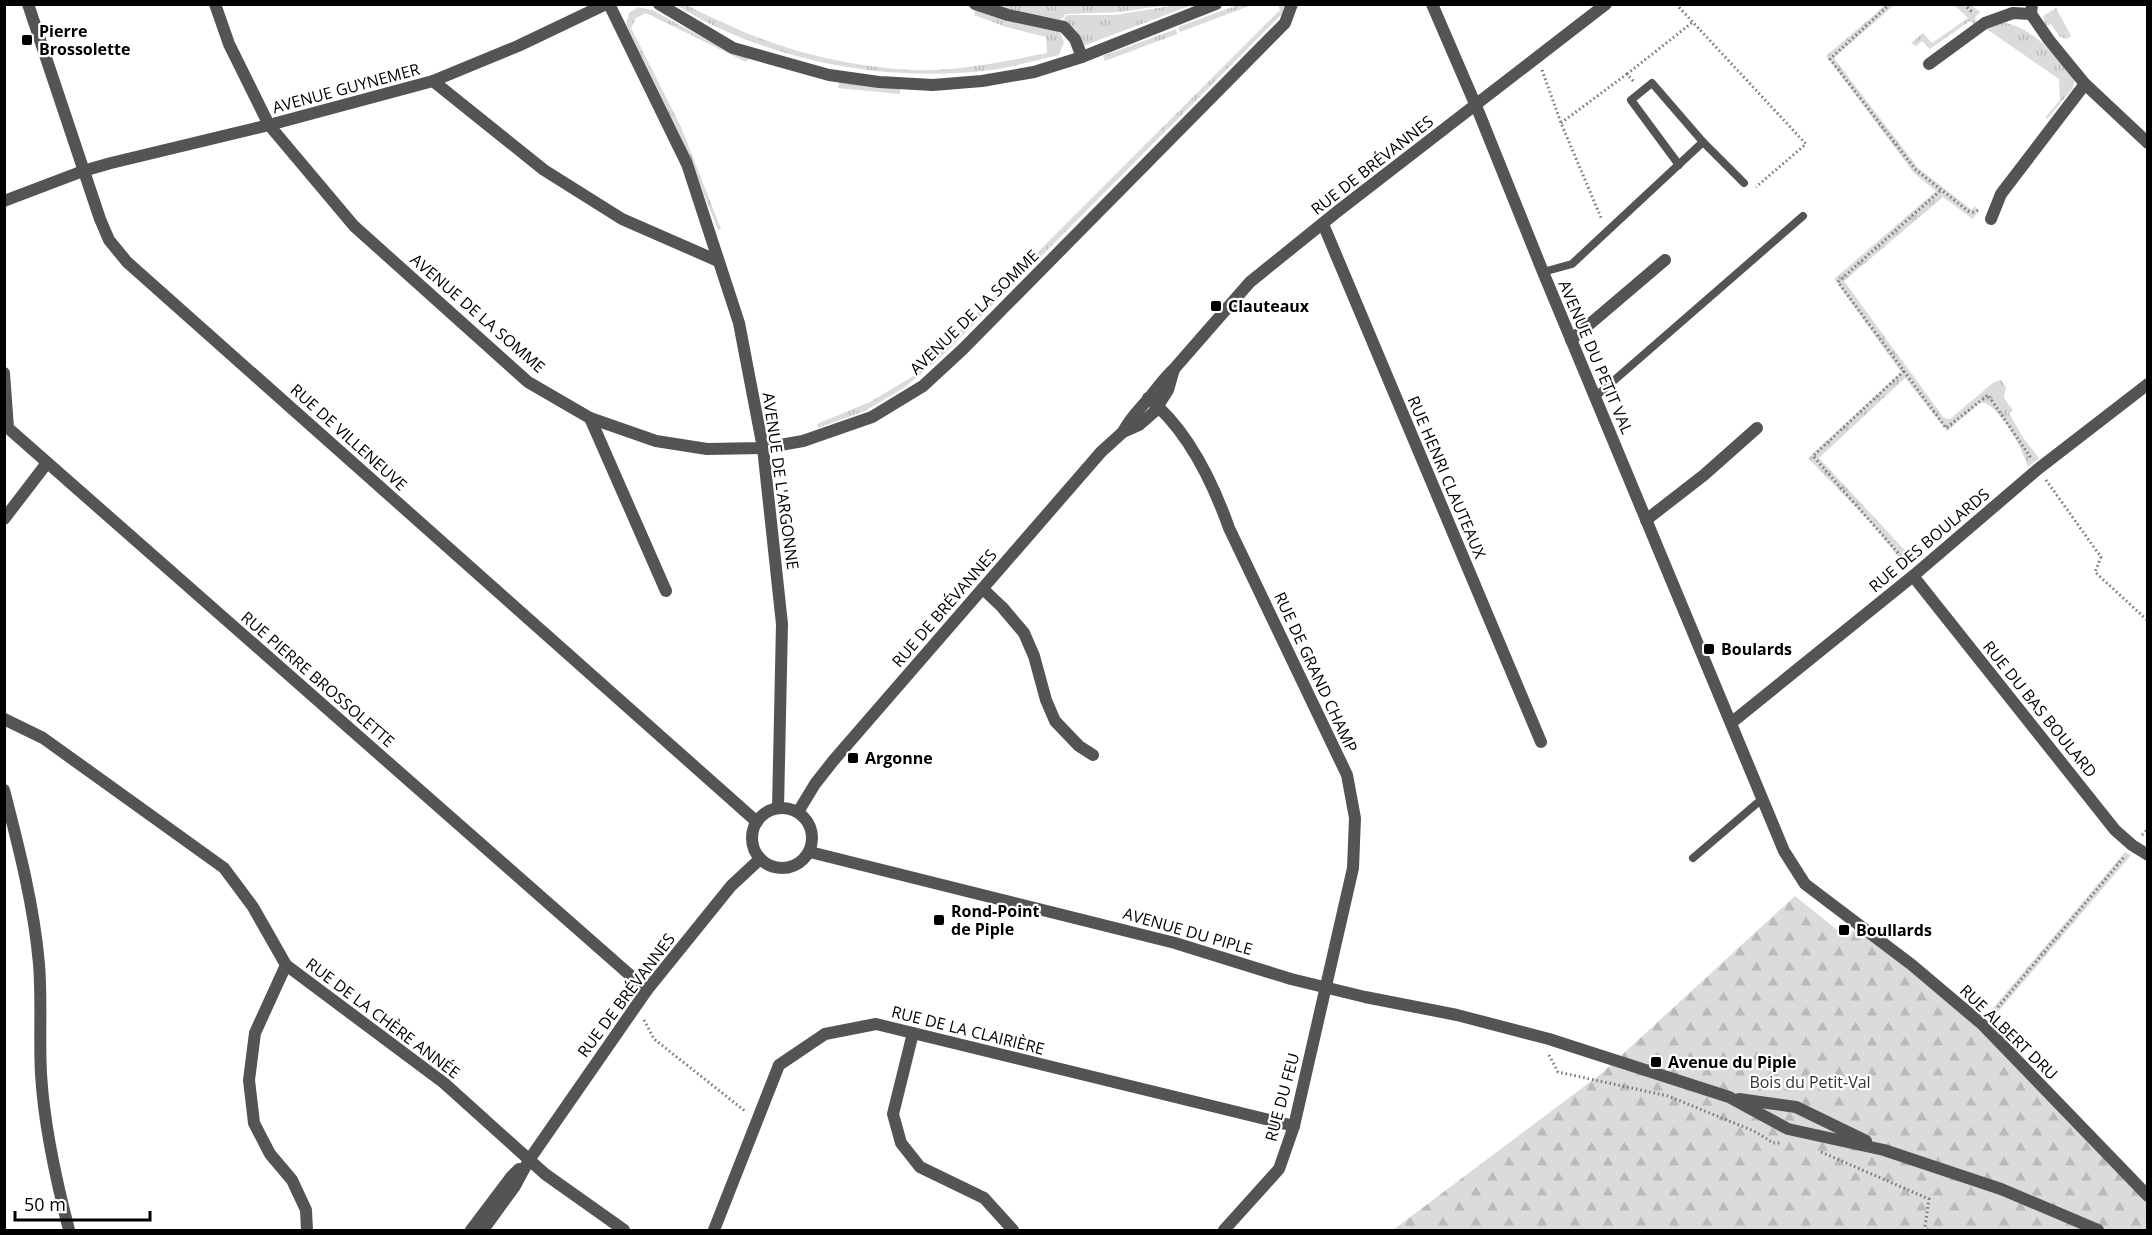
<svg xmlns="http://www.w3.org/2000/svg" width="2152" height="1235" viewBox="0 0 2152 1235" font-family="'Open Sans',sans-serif">
  <defs>
    <pattern id="grass-tufts" width="24" height="20" patternUnits="userSpaceOnUse" patternTransform="scale(1.5)"><rect width="24" height="20" fill="#dbdbdb"/><path d="M3 7l-1-3M5 7V3M7 7l1-3M15 17l-1-3M17 17v-4M19 17l1-3" fill="none" stroke="#bababa"/></pattern>
    <pattern id="forest-firs" width="22" height="20" patternUnits="userSpaceOnUse" patternTransform="scale(1.5)"><rect width="22" height="20" fill="#dbdbdb"/><path d="M5 1l3.5 6h-7zM16 11l3.5 6h-7z" fill="#bababa"/></pattern>
  </defs>
  <rect width="100%" height="100%" fill="#fff"/>
  <g fill="url(#grass-tufts)">
    <path d="M 1887,4 L 1894,5 L 1834,58 L 1918,168 L 1972,210 L 1975,206 L 1978,211 L 1973,219 L 1943,197 L 1844,281 L 1944,418 L 1950,419 L 1994,382 L 2001,380 L 2006,387 L 2004,398 L 2013,410 L 2009,413 L 2024,439 L 2039,458 L 2028,467 C 2024,451 1999,404 1981,402 L 1947,431 L 1905,378 L 1819,458 L 1914,560 L 1907,568 L 1874,526 L 1808,458 L 1901,372 L 1834,279 L 1936,191 L 1914,173 L 1826,56 Z"/>
    <path d="M 676,5 L 687,5 C 699,12 712,17 724,23 C 783,51 845,66 910,70 C 956,72 1002,62 1047,53 L 1046,37 L 1006,27 L 974,15 L 976,9 L 1059,30 L 1064,42 L 1059,55 C 1034,61 1009,68 983,71 C 877,82 766,60 676,5 Z"/>
    <polygon points="988,5 1167,5 1121,12 1066,14 1060,21 1016,14"/>
    <polygon points="1176,5 1192,5 1083,46 1075,29 1062,21 1067,15 1114,15"/>
    <polygon points="1238,5 1252,5 1180,32 1178,27"/>
    <polygon points="1278,5 1288,5 1284,12 940,358 905,387 865,411 818,428 817,424 870,402 915,375 1280,10"/>
    <polygon points="1954,5 1971,5 1980,12 1975,17 1976,23 1974,24 1970,21 1930,49 1922,41 1916,46 1911,43 1923,33 1932,43 1968,18"/>
    <polygon points="638,7 652,10 709,41 749,59 746,62 646,13 636,18 631,28 681,127 721,229 718,230 682,139 626,24 629,13"/>
    <polygon points="2056,8 2071,36 2067,39 2060,37 2051,24 2046,26 2043,16"/>
    <path d="M 1998,22 C 2031,24 2054,55 2074,78 L 2073,88 L 2047,119 L 2045,118 L 2060,100 L 2059,79 L 1985,28 Z"/>
    <polygon points="1176,29 1177,34 1105,61 1103,56"/>
    <polygon points="839,82 900,89 900,94 838,88"/>
    <polygon points="2125,852 2131,855 1997,1013 1997,1022 1988,1014"/>
  </g>
  <polygon fill="url(#forest-firs)" points="1795,896 1847,938 1857,925 1983,1025 2148,1195 2147,1228 2145,1230 1393,1230 1602,1073"/>
  <g fill="none" stroke-linecap="round" stroke-linejoin="round">
    <g stroke="#767676" stroke-width="3" stroke-dasharray="1.5 3" stroke-linecap="butt">
      <polyline points="1676,4 1806,144 1756,187"/>
      <polyline points="1890,4 1830,59 1915,169 1968,211 1973,212 1979,210"/>
      <polyline points="1964,4 1973,13"/>
      <polyline points="1542,70 1561,123 1602,220"/>
      <polyline points="1627,74 1693,22"/>
      <polyline points="1561,123 1627,74 1635,83"/>
      <polyline points="1940,191 1838,282 1946,428 1988,395 2031,458"/>
      <polyline points="1904,371 1813,456 1906,562"/>
      <polyline points="2046,480 2101,557 2095,572 2148,621"/>
      <polyline points="2142,835 2148,829"/>
      <polyline points="1992,1014 2125,856"/>
      <polyline points="644,1020 654,1039 745,1111"/>
      <polyline points="1549,1055 1558,1072 1668,1096 1756,1132 1773,1143 1780,1143"/>
      <polyline points="1821,1152 1929,1199 1925,1227 1928,1230"/>
    </g>
    <g stroke="#545454" stroke-width="8">
      <polyline points="1679,165 1631,100 1652,83 1703,142 1744,183"/>
      <polyline points="1543,272 1572,264 1703,142"/>
      <polyline points="1595,397 1803,216"/>
      <polyline points="1693,858 1762,799"/>
    </g>
    <g stroke="#545454" stroke-width="12">
      <polyline points="215,4 229,44 269,125 354,226 528,382 590,418 656,441 707,449 763,448 803,441 872,417 923,386 963,349 1285,23 1292,4"/>
      <polyline points="609,4 687,164 739,323 763,448 782,624 778,808"/>
      <polyline points="659,4 733,48 829,75 879,82 933,85 982,81 1034,72 1082,57 1216,4"/>
      <polyline points="975,4 1008,15 1064,27 1075,39 1082,57"/>
      <polyline points="1432,4 1479,113 1543,272 1784,851 1805,884 1912,965 1983,1025 2148,1196"/>
      <polyline points="2032,4 2031,14 2049,40 2085,84 2148,143"/>
      <polyline points="1929,64 1985,23 2013,13 2031,14"/>
      <polyline points="433,81 544,170 622,219 718,261"/>
      <polyline points="4,201 83,171 111,163 269,125 433,81 518,46 606,4"/>
      <polyline points="1991,219 2001,194 2085,84"/>
      <polyline points="1323,224 1541,742"/>
      <polyline points="1571,340 1665,260"/>
      <polyline points="4,373 8,428 647,990"/>
      <path d="M 1148,398 C 1187,429 1213,483 1229,528 L 1347,775 L 1355,818 L 1353,868 L 1294,1126 L 1279,1169 L 1224,1230"/>
      <polyline points="590,418 666,591"/>
      <path d="M 1123,432 C 1129,420 1135,414 1143,405 C 1154,393 1162,380 1174,369 L 1250,282 L 1338,211 L 1606,4"/>
      <polyline points="4,519 47,463"/>
      <polyline points="1646,520 1704,475 1757,428"/>
      <polyline points="1913,576 2115,830 2132,845 2148,855"/>
      <polyline points="983,589 1002,607 1024,633 1034,656 1046,700 1055,721 1079,746 1093,755"/>
      <polyline points="4,719 43,738 224,868 253,907 286,965 444,1083 545,1174 624,1230"/>
      <polyline points="1731,723 1913,576 2038,469 2148,384"/>
      <path d="M 4,790 C 19,848 34,906 39,964 C 42,1001 39,1037 41,1074 C 44,1126 56,1180 69,1230"/>
      <polyline points="798,812 815,784 833,761 1101,452 1123,432 1139,425 1154,412 1168,390 1174,369"/>
      <polyline points="810,852 1175,943 1291,979 1365,997 1457,1015 1549,1039 1729,1097 1788,1129 1884,1150 2001,1189 2098,1230"/>
      <polyline points="286,965 255,1033 249,1080 254,1123 270,1154 292,1180 306,1210 307,1230"/>
      <polyline points="913,1033 893,1114 901,1143 920,1167 984,1198 1013,1230"/>
      <polyline points="1739,1099 1796,1107 1866,1141"/>
      <polyline points="714,1230 779,1065 825,1034 876,1024 1294,1126"/>
    </g>
    <g stroke="#545454" stroke-width="12">
      <polyline points="28,4 100,219 109,240 127,262 757,822"/>
      <circle cx="782" cy="838" r="30"/>
      <polyline points="471,1230 511,1177 519,1169"/>
      <polyline points="483,1230 515,1186 529,1160 647,990 731,886 760,859"/>
    </g>
  </g>
  <g fill="#000" stroke="#fff" stroke-width="2">
    <rect x="21" y="34" width="12" height="12" rx="3"/>
    <rect x="1210" y="300" width="12" height="12" rx="3"/>
    <rect x="1703" y="643" width="12" height="12" rx="3"/>
    <rect x="847" y="752" width="12" height="12" rx="3"/>
    <rect x="933" y="914" width="12" height="12" rx="3"/>
    <rect x="1838" y="924" width="12" height="12" rx="3"/>
    <rect x="1650" y="1056" width="12" height="12" rx="3"/>
  </g>
  <g text-anchor="middle" dominant-baseline="central" stroke-width="4.5" stroke-linejoin="round" paint-order="stroke">
    <g font-size="16" font-weight="bold" fill="#000" stroke="#fff" text-anchor="start">
      <text x="39" y="31">Pierre<tspan x="39" dy="18">Brossolette</tspan></text>
      <text x="1228" y="306">Clauteaux</text>
      <text x="1721" y="649">Boulards</text>
      <text x="865" y="758">Argonne</text>
      <text x="951" y="911">Rond-Point<tspan x="951" dy="18">de Piple</tspan></text>
      <text x="1856" y="930">Boullards</text>
      <text x="1668" y="1062">Avenue du Piple</text>
    </g>
    <g font-size="16" fill="#000" stroke="#fff">
      <text transform="translate(346 88) rotate(-15)">AVENUE GUYNEMER</text>
      <text transform="translate(1372 165) rotate(-38)">RUE DE BRÉVANNES</text>
      <text transform="translate(974 312) rotate(-44)">AVENUE DE LA SOMME</text>
      <text transform="translate(478 313) rotate(41)">AVENUE DE LA SOMME</text>
      <text transform="translate(1596 357) rotate(67)">AVENUE DU PETIT VAL</text>
      <text transform="translate(349 437) rotate(42)">RUE DE VILLENEUVE</text>
      <text transform="translate(1447 477) rotate(67)">RUE HENRI CLAUTEAUX</text>
      <text transform="translate(781 481) rotate(82)">AVENUE DE L'ARGONNE</text>
      <text transform="translate(1929 540) rotate(-40)">RUE DES BOULARDS</text>
      <text transform="translate(944 608) rotate(-49)">RUE DE BRÉVANNES</text>
      <text transform="translate(1316 672) rotate(65)">RUE DE GRAND CHAMP</text>
      <text transform="translate(318 679) rotate(41)">RUE PIERRE BROSSOLETTE</text>
      <text transform="translate(2040 709) rotate(51)">RUE DU BAS BOULARD</text>
      <text transform="translate(1188 931) rotate(16)">AVENUE DU PIPLE</text>
      <text transform="translate(626 995) rotate(-53)">RUE DE BRÉVANNES</text>
      <text transform="translate(383 1018) rotate(37)">RUE DE LA CHÈRE ANNÉE</text>
      <text transform="translate(968 1030) rotate(14)">RUE DE LA CLAIRIÈRE</text>
      <text transform="translate(2009 1032) rotate(44)">RUE ALBERT DRU</text>
      <text transform="translate(1282 1097) rotate(-75)">RUE DU FEU</text>
    </g>
    <g font-size="16" fill="#323232" stroke="#fff">
      <text x="1810" y="1082">Bois du Petit-Val</text>
    </g>
  </g>
  <rect width="2152" height="1235" fill="none" stroke="#000000" stroke-width="12"/>
  <path d="M15 1211v9h135v-9" fill="none" stroke="#000000" stroke-width="3"/>
  <text x="24" y="1211" font-size="18" fill="#000000" stroke="#ffffff" stroke-width="4.5" paint-order="stroke">50 m</text>
</svg>
